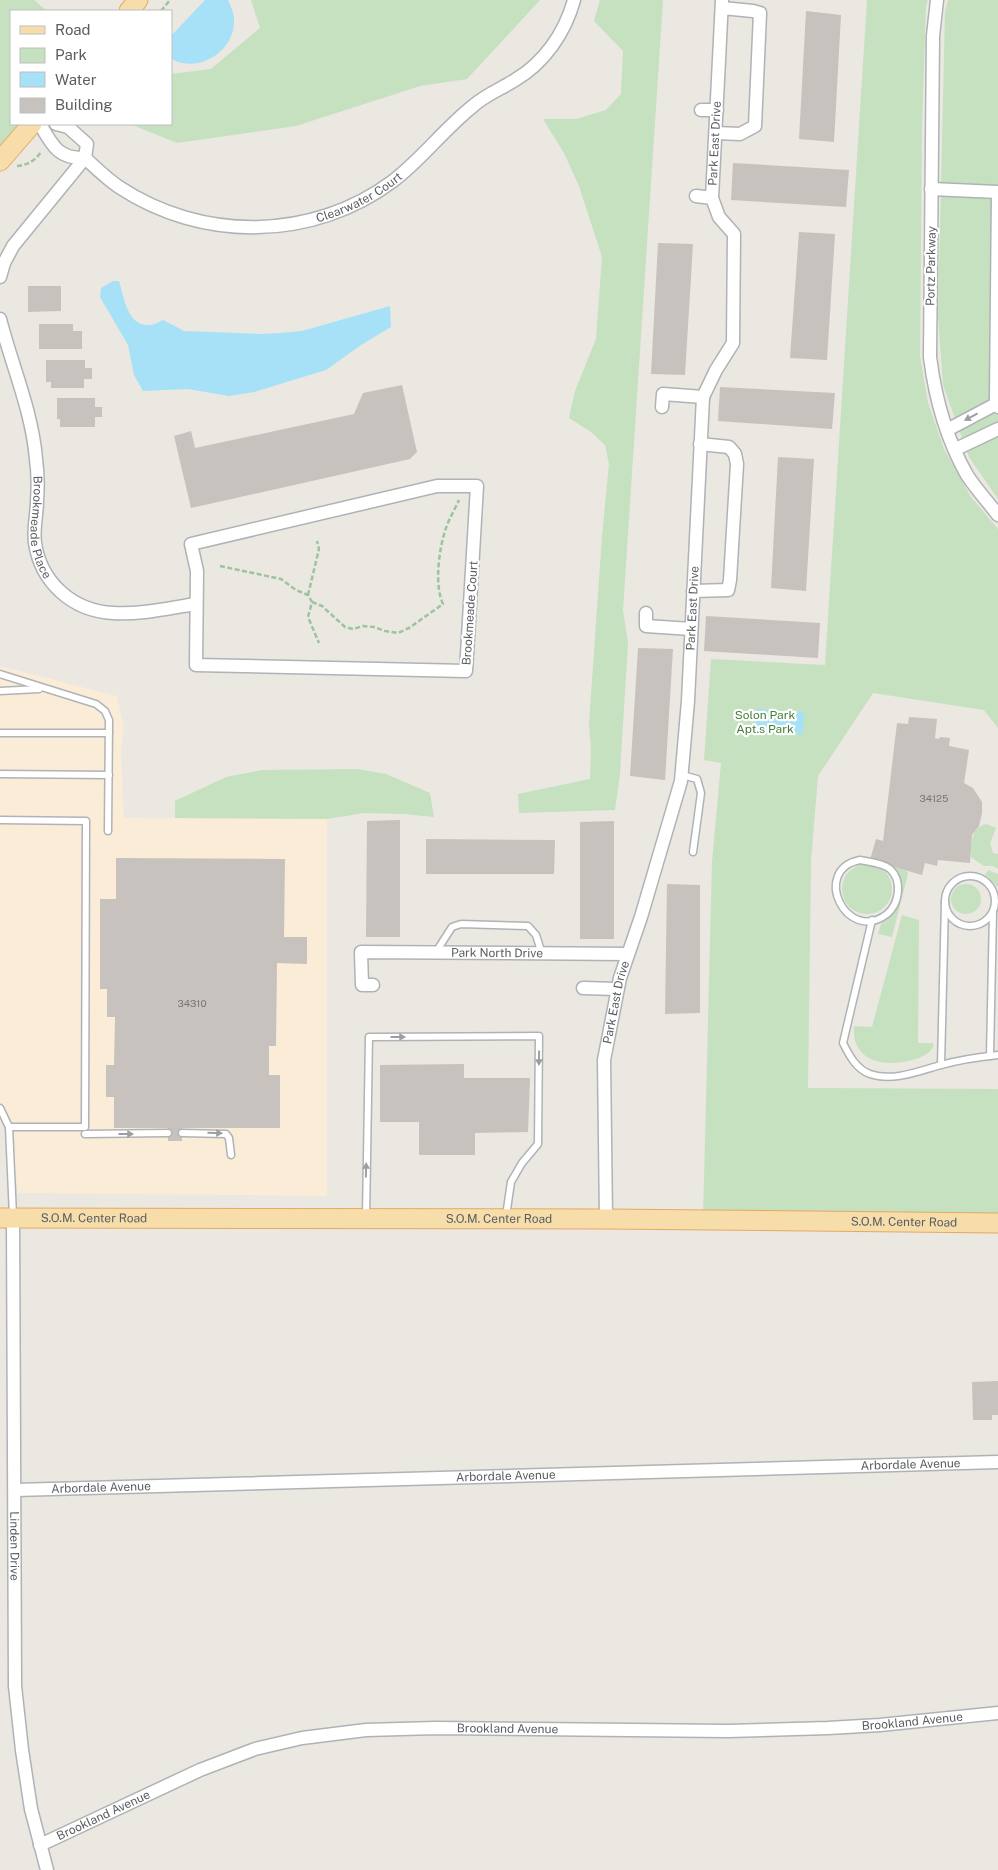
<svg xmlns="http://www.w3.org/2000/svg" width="998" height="1870" viewBox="0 0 998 1870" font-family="'Public Sans',sans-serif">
  <rect width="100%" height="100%" fill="#ebe7e1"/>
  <polygon fill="#faecd7" points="0,666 117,696 124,727 121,751 124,818 327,819 327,1196 18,1193 9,1127 0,1108"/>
  <g fill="#c5e1bf">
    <polygon points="0,0 34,0 47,11 11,11 11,124 32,124 0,161"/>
    <polygon points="251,0 540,0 467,79 420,86 296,126 177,143 130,124 171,124 171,74 211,69 260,28"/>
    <polygon points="600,0 663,0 623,610 628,643 620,774 615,810 519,813 518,794 590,779 591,750 589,724 602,536 609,464 605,445 591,432 569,418 575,391 596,339 602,257 579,186 564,153 543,119 576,119 606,110 621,94 623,51 594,21"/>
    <polygon points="867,0 928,0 926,7 922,126 920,356 928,403 944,449 971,497 998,529 998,728 984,710 873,693 818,776 811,861 808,1088 998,1089 998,1223 703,1220 712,862 721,763 704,760 711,659 825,665"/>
    <polygon points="948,0 998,0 998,499 969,457 943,385 938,315 945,12"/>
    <polygon points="357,769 386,774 430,793 434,817 404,814 364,813 327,819 175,818 175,801 226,777 262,770"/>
    <path d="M 986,824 L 996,828 L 990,843 L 993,853 L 998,854 L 998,869 L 993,866 L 984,866 L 971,857 C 972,842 970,829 986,824 Z"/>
    <circle cx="867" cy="889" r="25"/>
    <polygon points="891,866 907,871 908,874 892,937 878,934 882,921 898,902"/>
    <polygon points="988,870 998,874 998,887 985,875"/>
    <circle cx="966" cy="899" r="15"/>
    <path d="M 902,915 L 919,920 L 918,1043 L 933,1043 C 939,1062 849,1083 854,1026 L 872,1027 Z"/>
  </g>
  <g fill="#a6e1f7">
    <path d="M 205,0 L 228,0 C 231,7 235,15 234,23 C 233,48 207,68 182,63 C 179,63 174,60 171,58 L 171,36 Z"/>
    <path d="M 113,281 L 119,281 C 124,297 127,325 148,325 C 152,326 159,322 163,320 L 184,331 L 261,334 L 280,333 L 302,331 L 390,306 L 391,327 L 361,345 L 326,370 L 254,392 L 229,396 L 188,389 L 143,391 L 134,375 L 128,345 L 100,297 L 101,288 Z"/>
    <polygon points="756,709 804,712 803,734 754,731"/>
  </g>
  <g fill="#c7c2be">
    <polygon points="806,11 841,15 834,142 799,139"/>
    <polygon points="733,163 849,170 846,207 731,200"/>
    <polygon points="799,232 835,234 827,360 790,358"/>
    <polygon points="658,243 693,244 685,375 651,374"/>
    <polygon points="28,286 61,286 61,311 28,312"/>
    <polygon points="39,324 73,324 73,331 82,331 82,349 39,349"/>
    <polygon points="46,360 85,360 85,368 92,368 92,379 84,379 84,388 51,388 51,382 46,382"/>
    <polygon points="402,385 417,452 410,459 191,508 174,436 191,431 195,448 354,414 363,393"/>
    <polygon points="720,387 835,393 832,429 718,421"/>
    <polygon points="57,398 95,398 95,407 102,407 102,417 95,417 95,427 60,427 60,419 57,419"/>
    <polygon points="778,457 814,459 806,591 771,588"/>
    <polygon points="706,616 820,623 818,658 704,651"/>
    <polygon points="638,648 673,649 665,780 630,776"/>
    <polygon points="909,717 937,719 935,738 939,739 940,737 950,738 949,746 969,750 964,783 973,788 982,802 982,813 979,826 972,835 970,863 938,860 937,866 925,863 922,875 870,860 876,839 883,841 897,723 908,724"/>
    <polygon points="400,820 400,937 366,937 367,821"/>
    <polygon points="614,821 614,939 580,939 580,822"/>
    <polygon points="426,839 555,840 554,874 426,874"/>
    <polygon points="116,858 285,859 284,937 307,937 307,964 277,963 276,1046 269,1046 269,1075 280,1075 280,1128 182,1128 182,1141 168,1141 168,1128 114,1128 114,1097 106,1097 106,1065 114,1065 115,1017 107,1017 107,989 100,989 100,899 116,899"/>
    <polygon points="667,884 700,885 700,1013 665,1014"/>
    <polygon points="464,1064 464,1078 530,1078 528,1132 475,1133 475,1155 419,1155 419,1122 380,1122 380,1065"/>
    <polygon points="998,1381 998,1415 992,1415 992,1420 973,1420 972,1382"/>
  </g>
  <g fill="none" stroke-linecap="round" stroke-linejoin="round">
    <g stroke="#afb3b6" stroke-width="9">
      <g id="lane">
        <polyline points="0,674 96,704 105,711 109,720 108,831"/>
        <polyline points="0,691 39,689"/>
        <polyline points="0,733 109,733"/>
        <polyline points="0,774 109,775"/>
        <polyline points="682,775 697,779 701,793 693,852"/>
        <polyline points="0,820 86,821 85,1127 9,1127"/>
        <path d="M 860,860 C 869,862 883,863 890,869 C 903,881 899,904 887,914 C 847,945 810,870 860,860 Z"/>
        <circle cx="970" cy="901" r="25"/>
        <path d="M 872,920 L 843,1043 C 849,1055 856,1069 870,1074 C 893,1082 919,1071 941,1065 C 959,1060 979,1057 998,1055"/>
        <polyline points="436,952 452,927 461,924 528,926 536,935 542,954"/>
        <polyline points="990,1056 993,912"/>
        <polyline points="941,1065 945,902"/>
        <polyline points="0,1108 9,1127 13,1216"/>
        <polyline points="182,1133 226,1134 229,1138 231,1155"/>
        <polyline points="85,1134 168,1133"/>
        <polyline points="366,1217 369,1037 539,1036 538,1144 522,1163 511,1182 506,1216"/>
      </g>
    </g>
    <g stroke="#afb3b6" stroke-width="15">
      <g id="street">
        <path d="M 937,0 L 933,36 L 930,357 C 935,397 947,440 967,475 C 976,489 988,502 998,515"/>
        <polyline points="701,110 717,110"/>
        <path d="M 40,124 C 52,145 58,159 85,158 L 87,144 L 68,127 L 56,124"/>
        <polyline points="716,133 740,134 755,126 760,13 753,11 722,8"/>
        <polyline points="931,189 998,192"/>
        <polyline points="998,193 996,397 996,404 998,407"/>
        <polyline points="696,196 712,198"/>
        <path id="s1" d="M 0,277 L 4,263 L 13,246 L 85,158 C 96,168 107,179 119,187 C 202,242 313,241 393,181 C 422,159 444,129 473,106 C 485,95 501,89 515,80 C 544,63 565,33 574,0"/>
        <path id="s2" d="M 0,319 C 12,366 32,411 36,459 C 38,473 38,487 37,501 C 37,514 33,529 35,543 C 41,583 73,611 113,613 C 140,615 169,608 196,604"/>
        <polyline points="662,407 663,394 703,397"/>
        <polyline points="947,430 996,404"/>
        <polyline points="956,449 998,429"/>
        <polygon points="437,486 477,486 466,671 196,665 197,571 191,544"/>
        <polyline points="693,591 728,590 730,580 737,464 735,454 729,447 700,444"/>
        <polyline points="646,613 646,626 691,629"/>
        <path id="s3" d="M 373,985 L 362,985 L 361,952 L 628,954"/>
        <polyline points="583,988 617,989"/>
        <path id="s4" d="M 13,1218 L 15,1686 L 22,1750 L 31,1809 L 47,1870"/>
        <path id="s5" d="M 606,1219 L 604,1060 L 620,978 L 641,917 L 681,781 L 688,701 L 703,397 L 716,370 L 733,343 L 734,234 L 719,217 L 712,198 L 722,0"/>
        <path id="s6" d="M 15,1490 L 998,1462"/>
        <path id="s7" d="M 40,1845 L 200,1770 L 255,1749 L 302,1738 L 366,1730 L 436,1728 L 728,1731 L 828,1728 L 880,1725 L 998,1713"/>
      </g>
    </g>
    <g stroke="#e4a962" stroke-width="21">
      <g id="primary">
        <polyline points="129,11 138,0"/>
        <polyline points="0,161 32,124"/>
        <path id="s8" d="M 0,1218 L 606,1219 L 998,1223"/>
      </g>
    </g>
    <g stroke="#9bc49f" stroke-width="2.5" stroke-dasharray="5 2.5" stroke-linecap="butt">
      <polyline points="161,11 170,0"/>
      <path d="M 17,166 C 27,165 35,161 41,152"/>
      <polyline points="220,566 281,579 296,590 308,595 312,602 308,617 319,643"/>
      <polyline points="308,595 319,549 317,541"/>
      <path d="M 312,602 L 322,606 L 345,627 L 353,629 L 363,626 L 374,627 L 385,631 L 398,633 L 409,628 L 443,604 C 434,585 439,548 446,528 C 449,519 455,509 459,500"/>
    </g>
    <use href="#lane" stroke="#fff" stroke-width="6"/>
    <use href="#street" stroke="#fff" stroke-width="12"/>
    <use href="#primary" stroke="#f7ddaa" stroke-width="19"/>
  </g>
  <defs><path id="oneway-solid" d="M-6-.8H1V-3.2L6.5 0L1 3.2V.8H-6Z" transform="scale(1.25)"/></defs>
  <g fill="#9c9ea0">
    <use href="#oneway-solid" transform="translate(971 417) rotate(152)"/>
    <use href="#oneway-solid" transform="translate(398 1037)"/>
    <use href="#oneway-solid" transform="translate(539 1058) rotate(91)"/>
    <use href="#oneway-solid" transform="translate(215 1133) rotate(2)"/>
    <use href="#oneway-solid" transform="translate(126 1134)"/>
    <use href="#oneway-solid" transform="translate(366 1170) rotate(-89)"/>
  </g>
  <g text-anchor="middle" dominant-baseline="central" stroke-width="4.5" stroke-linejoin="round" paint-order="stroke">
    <g font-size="10" fill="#757778">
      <text x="934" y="798">34125</text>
      <text x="192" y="1003">34310</text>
    </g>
    <g font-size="12" fill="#5a5e61" stroke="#fff">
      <text stroke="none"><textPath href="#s5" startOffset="1102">Park East Drive</textPath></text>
      <text stroke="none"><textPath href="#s1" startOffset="446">Clearwater Court</textPath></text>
      <text transform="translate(931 266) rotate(-89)">Portz Parkway</text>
      <text stroke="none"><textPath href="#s2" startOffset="214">Brookmeade Place</textPath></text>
      <text stroke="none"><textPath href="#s5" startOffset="622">Park East Drive</textPath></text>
      <text transform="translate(470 613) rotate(-86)">Brookmeade Court</text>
      <text stroke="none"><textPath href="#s3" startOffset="180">Park North Drive</textPath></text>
      <text stroke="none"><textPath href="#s5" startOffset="218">Park East Drive</textPath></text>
      <text stroke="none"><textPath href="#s8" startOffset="94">S.O.M. Center Road</textPath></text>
      <text stroke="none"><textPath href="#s8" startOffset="499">S.O.M. Center Road</textPath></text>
      <text stroke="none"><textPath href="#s8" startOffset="904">S.O.M. Center Road</textPath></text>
      <text stroke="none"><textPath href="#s6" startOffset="896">Arbordale Avenue</textPath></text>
      <text stroke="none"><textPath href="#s6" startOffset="491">Arbordale Avenue</textPath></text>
      <text stroke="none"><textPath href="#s6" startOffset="86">Arbordale Avenue</textPath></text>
      <text stroke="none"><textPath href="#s4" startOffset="328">Linden Drive</textPath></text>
      <text stroke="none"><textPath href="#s7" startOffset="895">Brookland Avenue</textPath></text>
      <text stroke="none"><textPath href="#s7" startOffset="490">Brookland Avenue</textPath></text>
      <text stroke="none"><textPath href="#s7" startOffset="70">Brookland Avenue</textPath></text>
    </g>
    <g font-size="12" fill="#447e3b" stroke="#fff">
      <text x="765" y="715">Solon Park<tspan x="765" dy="14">Apt.s Park</tspan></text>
    </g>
  </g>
  <rect x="10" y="10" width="162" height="115" fill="#ffffff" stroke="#bdbfc0"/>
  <rect x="20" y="26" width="25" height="8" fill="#f7ddaa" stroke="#bdbfc0"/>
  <text x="55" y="35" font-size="15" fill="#5a5e61">Road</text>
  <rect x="20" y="48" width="25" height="15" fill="#c5e1bf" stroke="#bdbfc0"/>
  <text x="55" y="60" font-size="15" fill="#5a5e61">Park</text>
  <rect x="20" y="72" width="25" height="15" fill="#a6e1f7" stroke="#bdbfc0"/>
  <text x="55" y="85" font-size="15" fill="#5a5e61">Water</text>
  <rect x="20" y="98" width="25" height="15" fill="#c7c2be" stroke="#bdbfc0"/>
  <text x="55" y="110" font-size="15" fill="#5a5e61">Building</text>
</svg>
